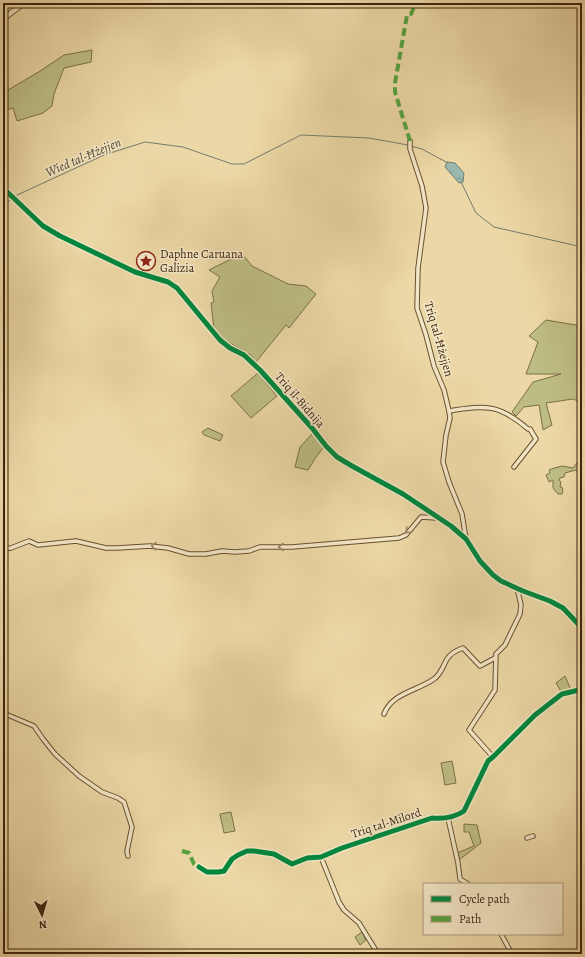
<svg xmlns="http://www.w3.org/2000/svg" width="585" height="957" viewBox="0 0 585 957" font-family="Alegreya,serif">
  <defs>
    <pattern id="water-ripples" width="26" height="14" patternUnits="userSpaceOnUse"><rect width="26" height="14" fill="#9ab8ae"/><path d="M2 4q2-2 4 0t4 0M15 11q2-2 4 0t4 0" fill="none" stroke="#7f958c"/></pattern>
  </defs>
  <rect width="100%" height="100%" fill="#ecd8a6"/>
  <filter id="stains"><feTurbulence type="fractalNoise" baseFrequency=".005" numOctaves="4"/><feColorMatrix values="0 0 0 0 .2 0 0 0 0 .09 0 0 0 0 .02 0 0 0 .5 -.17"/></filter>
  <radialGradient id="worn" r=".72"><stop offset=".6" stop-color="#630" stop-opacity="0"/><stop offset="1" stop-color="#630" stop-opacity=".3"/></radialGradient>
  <g fill="#bdbd83" stroke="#7c7048">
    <polygon points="92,50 91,62 64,68 54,94 52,106 43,113 17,121 13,108 3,111 3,93 40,71 64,55"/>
    <polygon points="244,256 252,266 288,284 306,286 316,294 289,328 286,325 256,362 251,355 226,341 214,329 211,303 214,302 212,291 220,277 209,270 229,260"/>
    <polygon points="546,320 582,326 582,417 580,417 578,401 573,399 546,403 552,425 543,430 539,405 524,407 516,416 512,412 533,382 561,374 526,374 538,342 529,336"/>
    <polygon points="258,373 277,396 251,418 231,396"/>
    <polygon points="208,428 223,435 220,441 204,435 202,432"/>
    <polygon points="313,433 324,447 316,457 308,470 295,467 300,447"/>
    <polygon points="577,463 578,467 582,466 582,467 578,473 576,470 565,473 564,477 560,478 559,480 561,482 560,487 562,487 563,491 562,494 558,494 553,488 553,480 549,482 546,475 550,473 549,470 551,469 562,466 573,468"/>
    <polygon points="565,676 571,690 562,693 556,683"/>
    <polygon points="452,761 456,783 445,785 441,763"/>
    <polygon points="231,812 235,831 224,833 220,814"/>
    <polygon points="464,824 477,825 481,843 459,860 457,853 474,846 469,832 464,832"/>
    <polygon points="362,932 366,940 360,945 355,937"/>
  </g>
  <polygon fill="url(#water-ripples)" stroke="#747c6e" points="447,162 455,163 464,173 463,182 459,183 445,167"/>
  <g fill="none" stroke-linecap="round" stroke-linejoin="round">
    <g stroke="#747c6e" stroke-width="1">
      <polyline points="411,146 422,149 448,163"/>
      <polyline points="461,182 476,213 494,227 582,247"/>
      <polyline points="15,196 104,155 145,142 183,147 232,164 244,164 301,135 369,138 408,145"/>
      <polyline points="3,207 12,198"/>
    </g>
    <g stroke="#685033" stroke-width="5.5">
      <g id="minor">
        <polyline points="410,141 410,149 422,186 426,208 418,268 417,308 426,335 434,366 444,390 449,411 450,418 446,435 443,462 449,482 462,514 466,539"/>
        <path d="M 449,411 C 486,405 499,404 528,429 L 530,429 L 536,439 L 514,467"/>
        <polyline points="3,549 11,548 29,541 38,545 76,541 106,548 117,548 150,546 168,548 189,554 206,554 222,551 235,552 249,551 260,547 292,547 399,538 406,535 421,517 437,518"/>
        <polyline points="3,713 34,726 43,739 55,754 79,776 102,792 118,798 124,802 132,827 127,851 128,856"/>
        <path d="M 384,714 C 392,693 417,691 434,679 C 441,674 443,666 447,659 C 451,653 457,650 463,648 L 480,666 L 495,658"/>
        <polyline points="493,757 469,730 495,690 496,654 505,645 520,614 521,605 517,588"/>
        <polyline points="448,818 458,863 460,879 468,884"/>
        <polyline points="527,838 533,836"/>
        <polyline points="321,857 339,902 344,910 359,923 375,949 376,954"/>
        <path d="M 199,867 L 207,872 L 219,872 L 224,871 L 232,859 L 238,855 L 247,851 L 254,851 L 274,854 L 292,864 L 307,858 L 321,857 L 342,848 L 432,818 C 444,819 454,818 464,811 L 488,761 L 493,757 L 535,715 L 562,694 L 575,691 L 582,688"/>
        <polyline points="501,934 512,954"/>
      </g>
    </g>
    <g stroke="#685033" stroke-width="6">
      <g id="tertiary">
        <polyline points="3,19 24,3"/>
        <polyline points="3,188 43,226 60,236 135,272 168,282 177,288 220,340 230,348 244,355 260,370 312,428 326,446 337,457 352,466 403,494 451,526 466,539 480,561 493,575 501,581 523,591 550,601 563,608 582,628"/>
      </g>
    </g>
    <use href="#minor" stroke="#f3e6c5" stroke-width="3.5"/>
    <use href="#tertiary" stroke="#f3e6c5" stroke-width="4.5"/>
    <g stroke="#54a23e" stroke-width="4" stroke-dasharray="8 4" stroke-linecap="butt">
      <polyline points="410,141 395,92 395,83 407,15 411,14 416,3"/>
      <polyline points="182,851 189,853 194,864 199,867"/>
    </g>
    <g stroke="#f3e6c5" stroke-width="8">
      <g id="cycleway">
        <polyline points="3,188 43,226 60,236 135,272 168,282 177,288 220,340 230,348 244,355 260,370 312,428 326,446 337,457 352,466 403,494 451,526 466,539 480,561 493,575 501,581 523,591 550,601 563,608 582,628"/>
        <path d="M 199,867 L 207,872 L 219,872 L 224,871 L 232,859 L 238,855 L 247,851 L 254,851 L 274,854 L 292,864 L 307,858 L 321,857 L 342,848 L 432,818 C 444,819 454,818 464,811 L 488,761 L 493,757 L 535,715 L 562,694 L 575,691 L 582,688"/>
      </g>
    </g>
    <use href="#cycleway" stroke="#00873e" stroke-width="5"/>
  </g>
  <defs><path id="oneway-chevron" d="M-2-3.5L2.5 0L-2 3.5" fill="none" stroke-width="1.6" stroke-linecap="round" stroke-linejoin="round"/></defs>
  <g stroke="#988469">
    <use href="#oneway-chevron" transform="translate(408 531) rotate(133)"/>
    <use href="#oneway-chevron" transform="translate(154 546) rotate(-175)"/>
    <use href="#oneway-chevron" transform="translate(281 547) rotate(179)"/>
  </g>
  <defs>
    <g id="sight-ring" transform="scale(1)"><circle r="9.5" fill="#f3e6c5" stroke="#8f2418" stroke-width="1.5"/><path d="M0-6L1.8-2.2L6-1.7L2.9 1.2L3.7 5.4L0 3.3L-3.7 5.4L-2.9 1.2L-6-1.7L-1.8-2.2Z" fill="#8f2418"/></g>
  </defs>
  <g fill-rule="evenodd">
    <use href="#sight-ring" x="146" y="261"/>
  </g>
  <g text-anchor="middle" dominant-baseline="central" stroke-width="3" stroke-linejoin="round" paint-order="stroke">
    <g font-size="12" fill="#3c230d" stroke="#f3e6c5" text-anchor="start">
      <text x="160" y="254">Daphne Caruana<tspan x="160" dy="14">Galizia</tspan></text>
    </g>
    <g font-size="12" fill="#3c230d" stroke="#f3e6c5">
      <text transform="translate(439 339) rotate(74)">Triq tal-Ħżejjen</text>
      <text transform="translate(300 400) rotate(49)">Triq il-Bidnija</text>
      <text transform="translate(386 823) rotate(-18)">Triq tal-Milord</text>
    </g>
    <g font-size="13" font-style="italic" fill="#544835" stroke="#f3e6c5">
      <text transform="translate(83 157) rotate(-23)">Wied tal-Ħżejjen</text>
    </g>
  </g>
  <rect width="585" height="957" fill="none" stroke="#ecd8a6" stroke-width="16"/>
  <rect x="4" y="4" width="577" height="949" fill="none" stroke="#3c230d" stroke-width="2"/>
  <rect x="8" y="8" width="569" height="941" fill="none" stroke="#3c230d"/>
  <rect x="423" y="883" width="140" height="52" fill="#f3e6c5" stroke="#aa987b"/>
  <rect x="431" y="896" width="20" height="6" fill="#00873e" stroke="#aa987b"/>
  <text x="459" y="903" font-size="12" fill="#3c230d">Cycle path</text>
  <rect x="431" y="916" width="20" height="6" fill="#54a23e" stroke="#aa987b"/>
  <text x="459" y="923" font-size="12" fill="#3c230d">Path</text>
  <g transform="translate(42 915) rotate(175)" stroke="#f3e6c5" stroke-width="3" paint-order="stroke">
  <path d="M0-3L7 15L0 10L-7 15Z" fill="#3c230d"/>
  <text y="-6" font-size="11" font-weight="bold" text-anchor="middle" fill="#3c230d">N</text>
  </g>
  <rect width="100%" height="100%" filter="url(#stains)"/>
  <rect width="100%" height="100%" fill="url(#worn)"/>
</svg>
